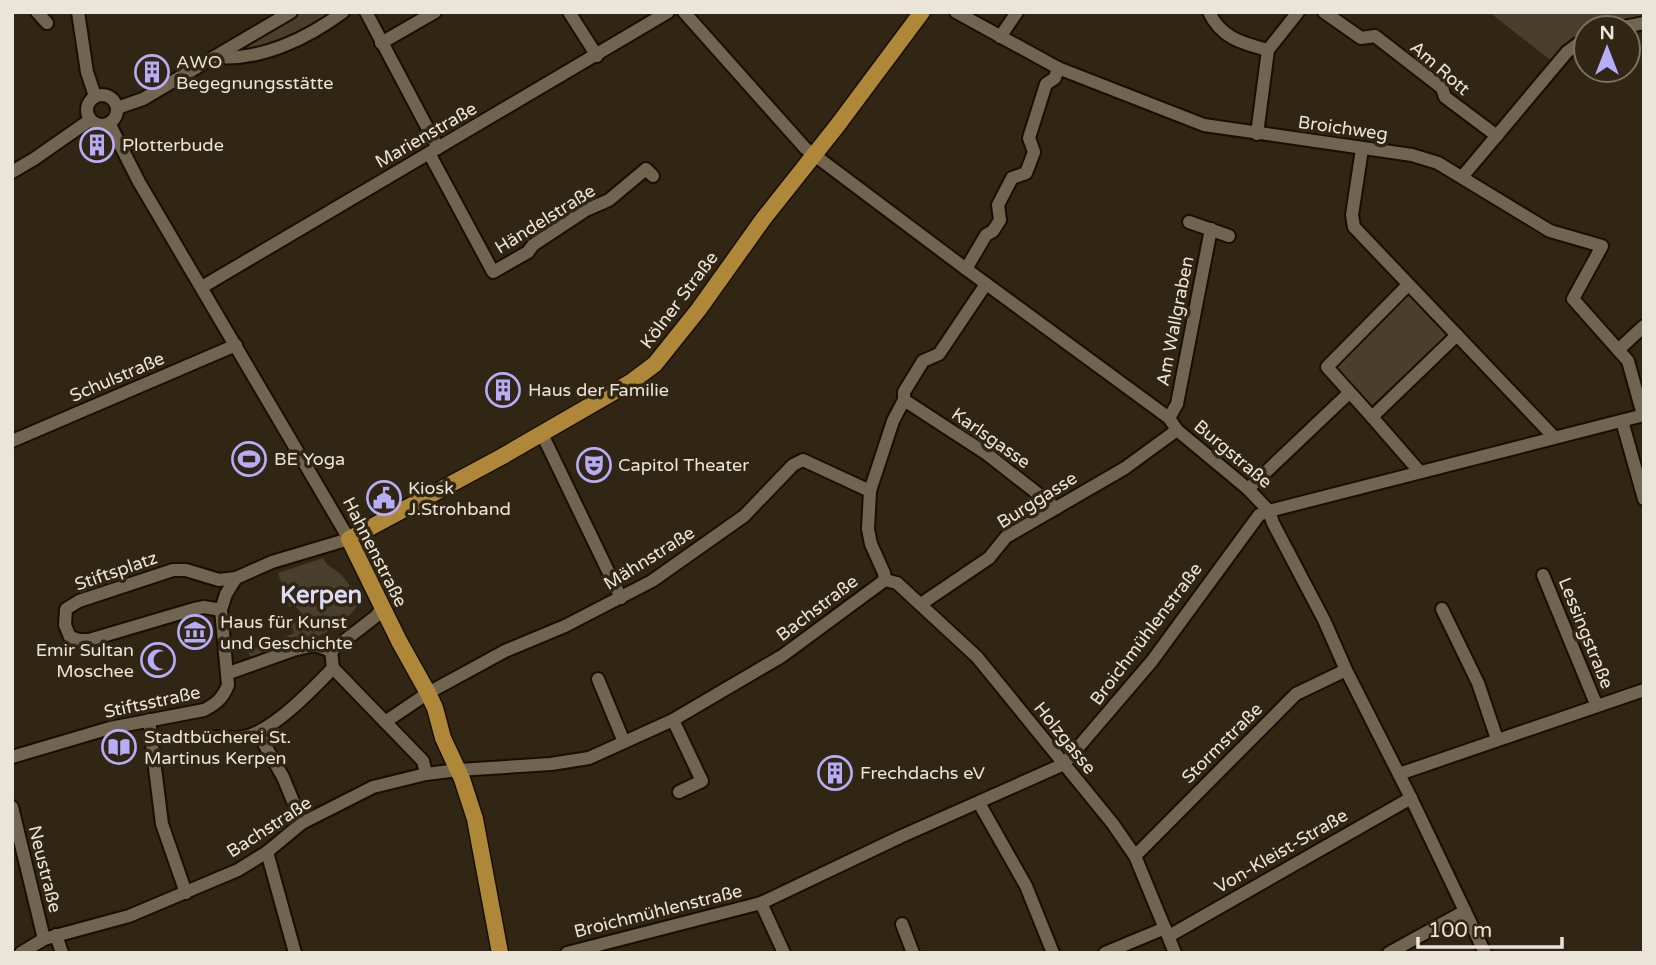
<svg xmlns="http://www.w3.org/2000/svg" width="1656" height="965" viewBox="0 0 1656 965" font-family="'Varela Round',sans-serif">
  <rect width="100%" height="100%" fill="#312614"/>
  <g fill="#4a3f2c">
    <polygon points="300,12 336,12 307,29 261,49 235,51"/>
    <polygon points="1489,12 1644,12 1644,15 1609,22 1595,28 1586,28 1586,32 1571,38 1553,62"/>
    <polygon points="1405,286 1450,332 1371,406 1330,360"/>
    <path d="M 323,558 C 327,567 333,567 339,573 C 347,580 354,592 359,602 C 342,636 284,648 251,659 L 247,648 L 253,646 L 257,648 L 294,633 L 289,619 L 298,616 L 300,611 L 294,605 L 289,607 L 278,573 Z"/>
  </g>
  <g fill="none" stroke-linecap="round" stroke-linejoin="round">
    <g stroke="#190f01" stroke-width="16">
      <g id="minor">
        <polyline points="37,12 47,23"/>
        <polyline points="78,12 87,72 95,96"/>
        <polyline points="366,12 438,148"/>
        <polyline points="569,12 597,56"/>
        <polyline points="684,12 805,148 966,269 1169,418 1177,430 1248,489 1269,511 1273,523 1324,620 1346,670 1411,798 1485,953"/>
        <polyline points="956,12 1058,68 1204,125 1412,155 1438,163 1550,231 1602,246 1573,299 1628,361 1643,415"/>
        <path d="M 1209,12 C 1221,38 1242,43 1268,50"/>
        <polyline points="1324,12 1361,38 1375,36 1442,88 1445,97 1497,136"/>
        <polyline points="1619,28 1644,23"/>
        <polyline points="1000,37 1017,12"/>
        <polyline points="381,43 435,12"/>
        <path d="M 217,57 C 261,61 308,38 343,12"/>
        <circle cx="102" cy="110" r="15"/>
        <polyline points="117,108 143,99 291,12"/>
        <polyline points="1257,134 1268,50 1298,12"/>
        <polyline points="1362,149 1352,215 1354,227 1554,437"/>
        <polyline points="429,153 493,272 528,252 533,245 586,210 609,200 646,169 653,176"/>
        <polyline points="12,172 34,159 90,120"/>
        <polyline points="1462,177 1567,52 1586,38"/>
        <polyline points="1189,222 1229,236"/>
        <polyline points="966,269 986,235 993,231 1000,220 998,205 1012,178 1026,173 1034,152 1029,138 1046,84 1055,78 1058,68"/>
        <polyline points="1408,285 1327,367 1372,417 1457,335"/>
        <polyline points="202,287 668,12"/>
        <polyline points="1618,350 1644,326"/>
        <polyline points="904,400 987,454 1056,508"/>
        <polyline points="1372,417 1419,471"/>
        <polyline points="1169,418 1177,404 1211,229"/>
        <polyline points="1622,421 1644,499"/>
        <polyline points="542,434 621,598"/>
        <polyline points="12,441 236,345"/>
        <polyline points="1248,489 1349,393"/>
        <polyline points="1543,575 1596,704"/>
        <polyline points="885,580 897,583 977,657 1113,824 1135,856 1175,953"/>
        <polyline points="921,604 989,558 1006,537 1125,468 1177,430"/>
        <polyline points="1442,609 1478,683 1497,739"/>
        <polyline points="221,610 204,607 194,609 89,640 79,640 70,637 65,625 66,609 79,601 173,570 186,570 219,580 236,578"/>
        <polyline points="331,651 333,668 423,761 426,774"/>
        <polyline points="331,651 375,617 383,608"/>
        <polyline points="229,673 293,650 315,645 331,651"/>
        <polyline points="598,679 624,742"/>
        <polyline points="149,720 162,824 186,893"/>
        <polyline points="673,720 702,781 679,792"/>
        <polyline points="385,722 428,693 505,651 565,626 652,581 744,516 793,465 803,460 870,491"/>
        <polyline points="258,733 283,777 302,823"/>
        <path d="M 215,737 C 224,737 234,739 243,737 C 271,733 313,689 333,668"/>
        <path d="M 12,757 L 110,728 L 204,710 C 216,704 223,698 228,685 L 221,610 L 226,594 L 236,578 L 272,562 L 349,539 L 139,182 L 109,123"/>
        <polyline points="1399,774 1644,690"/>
        <polyline points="979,803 1026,886 1053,953"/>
        <polyline points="12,807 44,939"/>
        <polyline points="267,852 295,953"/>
        <polyline points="1135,856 1296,694 1346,670"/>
        <polyline points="761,903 784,953"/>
        <polyline points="902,924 913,953"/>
        <polyline points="56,935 62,953"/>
        <polyline points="1169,936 1411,798"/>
        <polyline points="21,953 44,939 129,916 238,870 267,852 302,823 373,787 426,774 458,770 551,764 589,758 673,720 782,656 885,580 884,573 871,544 868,529 870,491 893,421 904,400 904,392 923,361 939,354 986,284"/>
        <polyline points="567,953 761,903 902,836 1064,764 1152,661 1259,515 1269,511 1644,415"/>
        <polyline points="1105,953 1165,928"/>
        <polyline points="1389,953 1465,911"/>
      </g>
    </g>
    <g stroke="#190f01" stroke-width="19">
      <polyline id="major" points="500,953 475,819 462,779 443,738 435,708 428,693 399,641 349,539 503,456 631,382 655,364 699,309 764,218 837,126 922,12"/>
    </g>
    <use href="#minor" stroke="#716450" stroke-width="12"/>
    <use href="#major" stroke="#af8739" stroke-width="16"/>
  </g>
  <defs>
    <g id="building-ring" transform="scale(1.75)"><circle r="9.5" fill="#312614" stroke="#b6acf8" stroke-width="1.5"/><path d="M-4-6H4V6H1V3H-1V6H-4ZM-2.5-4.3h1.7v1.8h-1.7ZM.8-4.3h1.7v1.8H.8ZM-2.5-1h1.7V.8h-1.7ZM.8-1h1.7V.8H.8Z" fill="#b6acf8"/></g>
    <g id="stadium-ring" transform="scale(1.75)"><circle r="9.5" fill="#312614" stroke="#b6acf8" stroke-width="1.5"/><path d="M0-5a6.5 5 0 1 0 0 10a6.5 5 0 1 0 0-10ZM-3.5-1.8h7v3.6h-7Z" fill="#b6acf8"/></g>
    <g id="theatre-ring" transform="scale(1.75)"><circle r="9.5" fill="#312614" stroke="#b6acf8" stroke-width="1.5"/><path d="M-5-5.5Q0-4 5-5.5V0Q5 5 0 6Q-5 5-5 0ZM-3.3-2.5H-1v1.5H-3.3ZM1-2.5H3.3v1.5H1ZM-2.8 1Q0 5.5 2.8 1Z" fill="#b6acf8"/></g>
    <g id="civic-ring" transform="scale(1.75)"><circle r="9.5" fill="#312614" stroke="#b6acf8" stroke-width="1.5"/><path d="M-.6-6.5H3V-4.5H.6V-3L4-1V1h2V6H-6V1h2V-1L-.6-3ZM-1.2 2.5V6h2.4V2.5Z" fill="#b6acf8"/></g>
    <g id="museum-ring" transform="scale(1.75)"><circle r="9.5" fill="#312614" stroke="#b6acf8" stroke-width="1.5"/><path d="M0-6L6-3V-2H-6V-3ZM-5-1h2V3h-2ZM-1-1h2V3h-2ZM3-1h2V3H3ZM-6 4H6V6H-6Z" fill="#b6acf8"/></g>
    <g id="mosque-ring" transform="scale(1.75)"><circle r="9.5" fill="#312614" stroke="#b6acf8" stroke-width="1.5"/><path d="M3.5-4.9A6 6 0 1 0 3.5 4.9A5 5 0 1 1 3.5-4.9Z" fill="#b6acf8"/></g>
    <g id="library-ring" transform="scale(1.75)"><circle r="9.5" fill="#312614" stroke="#b6acf8" stroke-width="1.5"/><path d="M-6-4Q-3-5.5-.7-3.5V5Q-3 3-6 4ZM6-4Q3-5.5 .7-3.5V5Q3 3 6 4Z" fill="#b6acf8"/></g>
  </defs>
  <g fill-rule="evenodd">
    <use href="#building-ring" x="152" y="72"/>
    <use href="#building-ring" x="97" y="145"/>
    <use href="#building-ring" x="503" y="390"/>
    <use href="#stadium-ring" x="249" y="459"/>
    <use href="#theatre-ring" x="594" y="465"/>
    <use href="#civic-ring" x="384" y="498"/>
    <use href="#museum-ring" x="195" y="632"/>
    <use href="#mosque-ring" x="158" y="660"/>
    <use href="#library-ring" x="119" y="747"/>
    <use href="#building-ring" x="835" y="773"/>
  </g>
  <g text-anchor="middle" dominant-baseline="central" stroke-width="7" stroke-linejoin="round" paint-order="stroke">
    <g font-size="18" fill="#ebe4d8" stroke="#312614" text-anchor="start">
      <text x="176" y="62">AWO<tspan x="176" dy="21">Begegnungsstätte</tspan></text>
      <text x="122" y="145">Plotterbude</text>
      <text x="528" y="390">Haus der Familie</text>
      <text x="274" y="459">BE Yoga</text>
      <text x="618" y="465">Capitol Theater</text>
      <text x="408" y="488">Kiosk<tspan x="408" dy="21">J.Strohband</tspan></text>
      <text x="220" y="622">Haus für Kunst<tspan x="220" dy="21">und Geschichte</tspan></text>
      <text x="134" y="650" text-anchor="end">Emir Sultan<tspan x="134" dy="21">Moschee</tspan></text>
      <text x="144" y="737">Stadtbücherei St.<tspan x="144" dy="21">Martinus Kerpen</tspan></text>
      <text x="860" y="773">Frechdachs eV</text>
    </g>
    <g font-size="18" fill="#ebe4d8" stroke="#312614">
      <text transform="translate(1440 68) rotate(41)">Am Rott</text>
      <text transform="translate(1343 128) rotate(8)">Broichweg</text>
      <text transform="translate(426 135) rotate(-30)">Marienstraße</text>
      <text transform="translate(545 219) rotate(-32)">Händelstraße</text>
      <text transform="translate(679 300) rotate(-53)">Kölner Straße</text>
      <text transform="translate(1175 321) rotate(-79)">Am Wallgraben</text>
      <text transform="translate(117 377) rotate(-23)">Schulstraße</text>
      <text transform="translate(991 438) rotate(35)">Karlsgasse</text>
      <text transform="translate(1233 454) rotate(40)">Burgstraße</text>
      <text transform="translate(1037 500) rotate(-32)">Burggasse</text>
      <text transform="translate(375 552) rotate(63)">Hahnenstraße</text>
      <text transform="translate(649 558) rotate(-32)">Mähnstraße</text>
      <text transform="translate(116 571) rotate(-19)">Stiftsplatz</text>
      <text transform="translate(817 608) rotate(-37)">Bachstraße</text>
      <text transform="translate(1586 633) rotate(68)">Lessingstraße</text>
      <text transform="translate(1146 634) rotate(-53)">Broichmühlenstraße</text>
      <text transform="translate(152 702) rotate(-12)">Stiftsstraße</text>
      <text transform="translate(1065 738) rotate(51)">Holzgasse</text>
      <text transform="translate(1222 743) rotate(-45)">Stormstraße</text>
      <text transform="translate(269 827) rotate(-33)">Bachstraße</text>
      <text transform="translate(1281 851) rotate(-30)">Von-Kleist-Straße</text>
      <text transform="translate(45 869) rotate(76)">Neustraße</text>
      <text transform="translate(658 911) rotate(-14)">Broichmühlenstraße</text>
    </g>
    <g font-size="24" font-weight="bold" fill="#dddaf7" stroke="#312614">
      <text x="321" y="595">Kerpen</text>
    </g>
  </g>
  <rect width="1656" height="965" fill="none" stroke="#ebe4d8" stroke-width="28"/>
  <g transform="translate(1607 49)"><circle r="33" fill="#312614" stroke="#7b7262" stroke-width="2"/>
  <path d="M0-5L12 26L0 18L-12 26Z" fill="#b6acf8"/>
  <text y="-10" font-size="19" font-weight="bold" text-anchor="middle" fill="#ebe4d8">N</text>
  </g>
  <path d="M1418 937v10h144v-10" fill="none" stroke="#ebe4d8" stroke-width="3.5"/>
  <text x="1428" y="937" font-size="21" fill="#ebe4d8" stroke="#312614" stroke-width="5" paint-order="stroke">100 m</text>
</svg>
